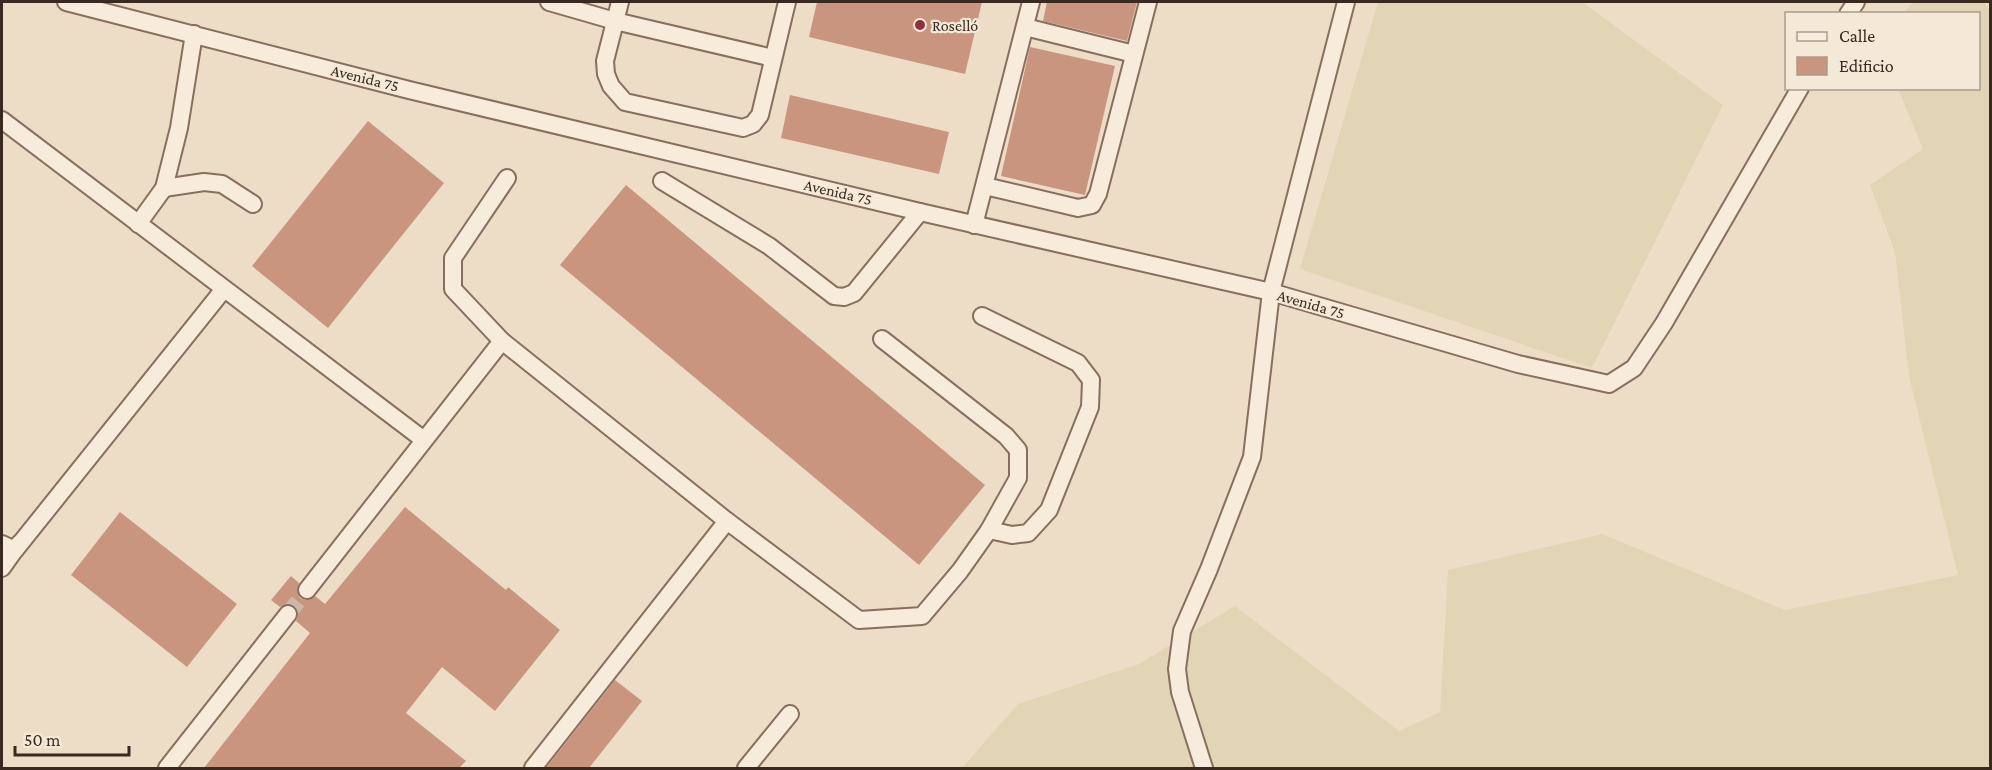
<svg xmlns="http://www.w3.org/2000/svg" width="1992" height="770" viewBox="0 0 1992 770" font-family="'Crimson Pro',serif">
  <rect width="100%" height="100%" fill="#edddc7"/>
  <g fill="#e2d5b5">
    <polygon points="1378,2 1582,2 1723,105 1592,368 1300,269"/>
    <polygon points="1913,2 1984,2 1990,11 1990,768 962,768 1018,704 1139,664 1235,606 1399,731 1440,712 1448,570 1602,534 1785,610 1958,575 1909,376 1895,252 1870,185 1923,149 1898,89 1978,88 1978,14 1903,13"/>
  </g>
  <g fill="#c9957f">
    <polygon points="817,2 982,2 965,74 809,37"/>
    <polygon points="1047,2 1137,2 1127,41 1043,21"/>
    <polygon points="1030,47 1115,66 1085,195 1001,176"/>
    <polygon points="790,95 949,132 939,174 781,138"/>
    <polygon points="368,121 444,183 328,328 252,266"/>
    <polygon points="626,185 985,485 919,565 560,265"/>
    <polygon points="405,507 506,590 508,587 560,630 495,711 442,667 406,713 466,761 459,768 204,768 310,633 296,621 298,615 295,606 289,604 280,607 271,600 291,576 299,583 297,589 300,598 306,600 315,596 325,604"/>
    <polygon points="120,512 237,604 187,667 71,575"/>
    <polygon points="615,680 642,701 589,768 546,768"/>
  </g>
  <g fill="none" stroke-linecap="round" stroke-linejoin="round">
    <polyline stroke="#c9b9a6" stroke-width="16" stroke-dasharray="16 8" stroke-linecap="butt" points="288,614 307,590"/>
    <g stroke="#886f5d" stroke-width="20">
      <g id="minor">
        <polyline points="66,2 409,90 920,212 1271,292 1518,364 1609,384 1634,368 1664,323 1800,88"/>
        <polyline points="549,2 615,21 773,58"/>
        <polyline points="620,2 605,61 606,74 611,86 625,102 743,128 753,124 760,115 787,2"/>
        <polyline points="1848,14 1856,2"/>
        <polyline points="1025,27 1134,54"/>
        <polyline points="2,120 424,440"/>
        <polyline points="662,181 769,246 834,296 844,297 854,293 920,212"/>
        <polyline points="985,186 1078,208 1092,205 1098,194 1148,2"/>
        <polyline points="164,188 204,182 222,184 253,204"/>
        <polyline points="138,224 164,188 179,128 194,34"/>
        <polyline points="974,225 1031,2"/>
        <polyline points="982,316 1078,363 1091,380 1090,407 1049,510 1028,533 1012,535 989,530"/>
        <polyline points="502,341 453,289 453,258 507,178"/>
        <polyline points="727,521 859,620 922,616 960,571 989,530 1018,478 1018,450 1006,436 882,339"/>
        <polyline points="2,544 15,550 224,289"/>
        <polyline points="2,568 19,544"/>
        <polyline points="307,590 502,341 727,521 533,768"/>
        <polyline points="167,768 288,614"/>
        <polyline points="746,768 790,714"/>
        <polyline points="1204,768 1180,692 1177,669 1182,631 1209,569 1252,457 1271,292 1346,2"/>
      </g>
    </g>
    <use href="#minor" stroke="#f7ebdb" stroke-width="16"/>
  </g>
  <circle fill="#94303e" stroke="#f4e8d7" stroke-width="2" cx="920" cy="25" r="6"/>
  <g text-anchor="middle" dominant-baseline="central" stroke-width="4.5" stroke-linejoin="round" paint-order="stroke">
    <g font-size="16" fill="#392920" stroke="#f4e8d7" text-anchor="start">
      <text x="932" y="25">Roselló</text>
    </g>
    <g font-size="16" fill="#392920" stroke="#f4e8d7">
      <text transform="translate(365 78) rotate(14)">Avenida 75</text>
      <text transform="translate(838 192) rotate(13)">Avenida 75</text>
      <text transform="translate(1311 304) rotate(16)">Avenida 75</text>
    </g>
  </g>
  <rect width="1992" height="770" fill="none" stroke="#392920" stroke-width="6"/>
  <rect x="1785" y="12" width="195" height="78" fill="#f4e8d7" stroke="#a99c8e" stroke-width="1.5"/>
  <rect x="1797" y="32" width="30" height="9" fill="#f7ebdb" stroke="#a99c8e" stroke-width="1.5"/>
  <text x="1839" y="42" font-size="18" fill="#392920">Calle</text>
  <rect x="1797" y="57" width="30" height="18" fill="#c9957f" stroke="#a99c8e" stroke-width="1.5"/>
  <text x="1839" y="72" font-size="18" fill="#392920">Edificio</text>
  <path d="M15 746v9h114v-9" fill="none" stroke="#392920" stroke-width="3"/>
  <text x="24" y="746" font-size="18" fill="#392920" stroke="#f4e8d7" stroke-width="4.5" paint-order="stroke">50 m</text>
</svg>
